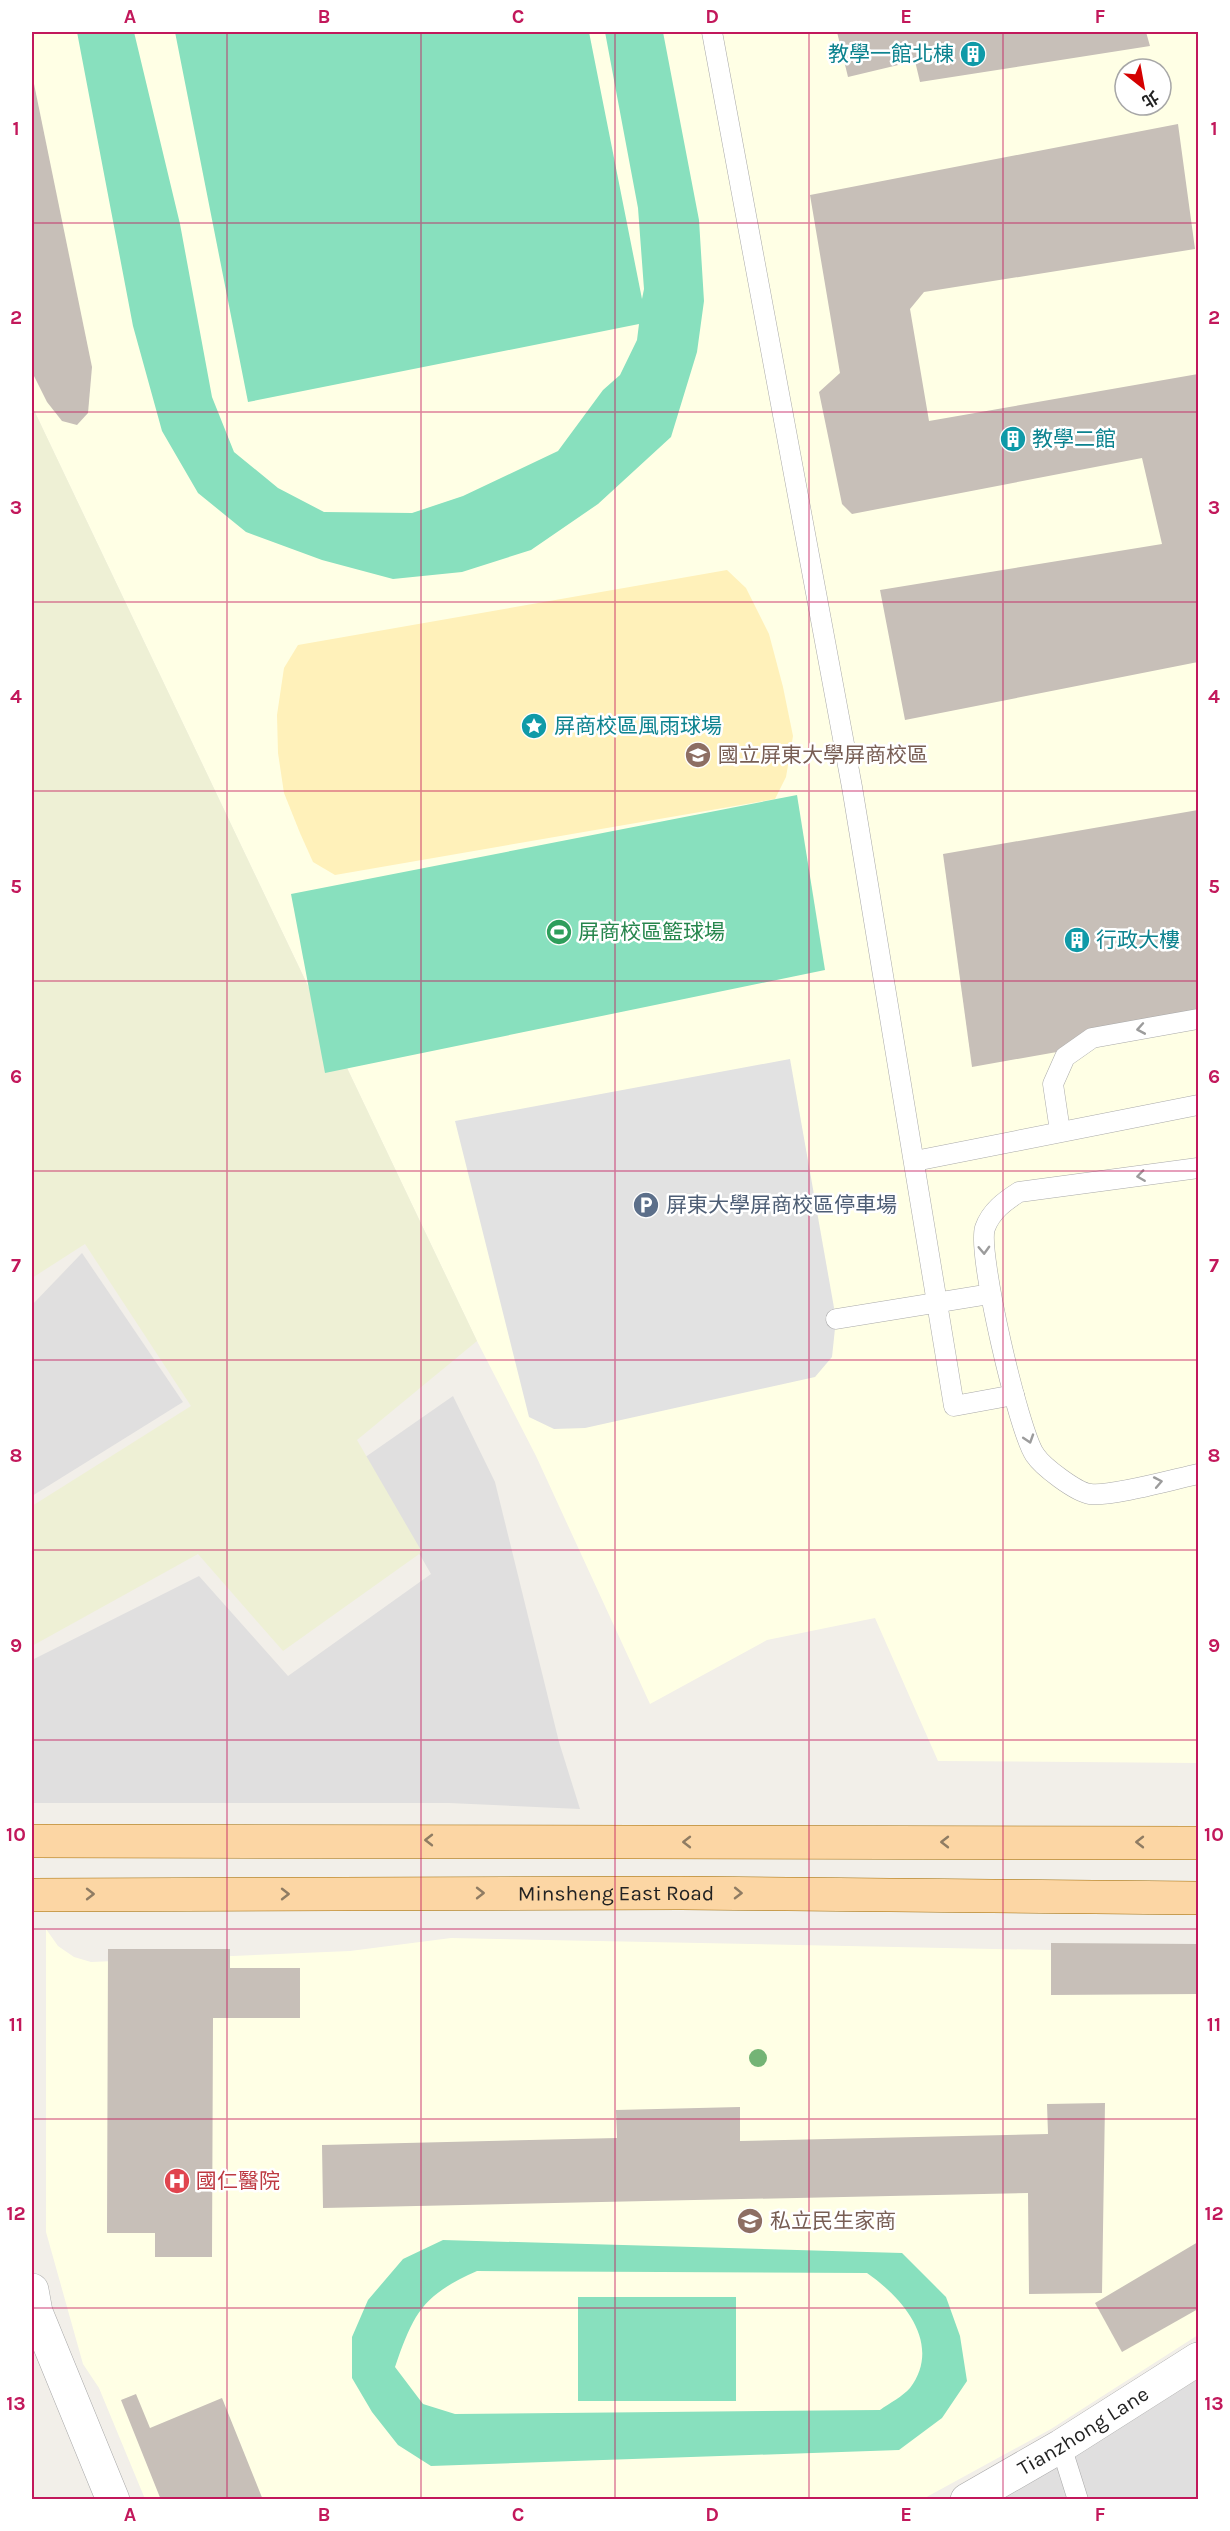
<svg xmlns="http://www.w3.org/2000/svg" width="1230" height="2531" viewBox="0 0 1230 2531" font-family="Karla,'Noto Sans TC',sans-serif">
  <rect width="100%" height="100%" fill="#f2efe9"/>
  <g fill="#e0dfdf">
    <polygon points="82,1253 183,1402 32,1496 32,1305"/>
    <polygon points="453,1396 495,1482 559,1742 580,1809 449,1803 32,1803 32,1660 199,1576 288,1676 431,1574 364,1458"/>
    <polygon points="1198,2379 1198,2499 999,2500 1082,2452"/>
  </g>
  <g fill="#ffffe5" fill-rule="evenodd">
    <path d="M 32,32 L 1198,32 L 1198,1763 L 938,1761 L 875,1618 L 767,1640 L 650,1704 L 536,1456 L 477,1341 L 32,406 ZM 1125,69 L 1161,69 L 1161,105 L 1125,105 Z"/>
    <polygon points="46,1929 58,1946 74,1957 91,1962 350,1951 451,1938 1198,1953 1198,2335 1051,2429 923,2499 145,2499 99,2388 83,2364 46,2232"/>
  </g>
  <polygon fill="#eef0d5" points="32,406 477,1341 357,1440 422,1552 283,1651 198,1554 32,1646 32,1506 191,1406 85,1244 32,1278"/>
  <polygon fill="#fff1ba" points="727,570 746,588 769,634 783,687 793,736 786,777 775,799 335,875 313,862 300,833 284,793 278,753 277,715 284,668 298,645"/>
  <g fill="#88e0be" fill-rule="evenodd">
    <polygon points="77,32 134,32 180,224 212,397 234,452 278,488 324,512 412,513 463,496 558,451 603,390 620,375 637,340 639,324 248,402 175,32 589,32 642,299 644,289 638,208 605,32 663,32 699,220 704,301 697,352 671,437 598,504 531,550 462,572 393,579 322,560 246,532 198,493 162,431 133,326"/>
    <polygon points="797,795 825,970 325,1073 291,894"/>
    <path d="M 443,2240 L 902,2253 L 946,2297 L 960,2336 L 967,2381 L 942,2418 L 899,2450 L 431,2466 L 398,2445 L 372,2412 L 352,2378 L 352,2337 L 368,2300 L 403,2259 ZM 477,2271 L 867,2273 C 903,2298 943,2344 910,2388 C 903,2396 890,2403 880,2410 L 455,2414 L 423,2404 L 395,2367 C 414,2312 423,2295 477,2271 Z"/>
    <rect x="578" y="2297" width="158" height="104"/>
  </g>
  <polygon fill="#e2e2e2" points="790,1059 836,1319 832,1357 815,1377 585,1428 554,1429 529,1417 455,1121"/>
  <g fill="#c7bfb8">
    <polygon points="837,32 1146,32 1150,46 920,82 915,61 848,77"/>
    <polygon points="33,79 92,367 88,413 77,425 62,421 47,402 32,372"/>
    <polygon points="1178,124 1195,249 924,292 910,309 929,421 1198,374 1198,662 905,720 880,590 1162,544 1142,458 852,514 842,504 819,392 840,373 810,195"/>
    <polygon points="1198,810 1198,1027 972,1067 943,854"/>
    <polygon points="1051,1943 1198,1944 1198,1994 1051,1995"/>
    <polygon points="108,1949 230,1949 230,1968 300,1968 300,2018 213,2018 212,2257 155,2257 155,2233 107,2233"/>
    <polygon points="1105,2103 1102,2293 1029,2294 1028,2193 323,2208 322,2145 617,2138 616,2110 740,2107 740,2141 1048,2134 1047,2104"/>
    <polygon points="1198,2242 1198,2309 1122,2352 1095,2303"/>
    <polygon points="136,2394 150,2428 222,2398 263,2500 161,2500 121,2400"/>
  </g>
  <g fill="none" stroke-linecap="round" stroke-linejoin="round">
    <g stroke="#a9a9a9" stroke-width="21">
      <g id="service">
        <polyline points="712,32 852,787 954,1406 1014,1395"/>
        <polyline points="1060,1131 1053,1084 1065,1057 1092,1038 1198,1019"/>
        <polyline points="915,1161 1198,1105"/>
        <path d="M 1198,1168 L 1019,1192 C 1005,1201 991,1211 985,1228 C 977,1253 1019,1433 1035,1455 C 1043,1467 1076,1492 1090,1494 C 1111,1497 1175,1479 1198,1474"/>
        <polyline points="836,1319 990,1294"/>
        <polyline points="1061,2446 1078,2500"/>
      </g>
    </g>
    <g stroke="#a9a9a9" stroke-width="34">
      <g id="minor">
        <path id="s1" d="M 967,2500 L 1061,2446 L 1198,2359"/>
      </g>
    </g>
    <g stroke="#a9a9a9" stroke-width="34">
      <polyline id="tertiary" points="32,2290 36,2312 113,2500"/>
    </g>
    <g stroke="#a06b00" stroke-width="34">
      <g id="primary">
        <polyline points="32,1841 1198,1843"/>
        <path id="s2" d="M 32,1895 L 681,1893 L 1198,1898"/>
      </g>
    </g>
    <use href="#service" stroke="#fff" stroke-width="20"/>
    <use href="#minor" stroke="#fff" stroke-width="33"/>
    <use href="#tertiary" stroke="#fff" stroke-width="33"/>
    <use href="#primary" stroke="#fcd6a4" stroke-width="33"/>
  </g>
  <circle fill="#74b475" cx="758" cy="2058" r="9"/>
  <defs><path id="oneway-chevron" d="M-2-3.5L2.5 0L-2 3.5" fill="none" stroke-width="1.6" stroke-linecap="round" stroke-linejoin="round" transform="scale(1.5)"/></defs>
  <g stroke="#9c9c9c">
    <use href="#oneway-chevron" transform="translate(1141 1029) rotate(170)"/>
    <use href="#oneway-chevron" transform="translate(1141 1176) rotate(172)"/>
    <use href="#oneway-chevron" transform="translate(984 1250) rotate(88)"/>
    <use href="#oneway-chevron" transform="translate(1029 1439) rotate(72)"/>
    <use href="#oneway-chevron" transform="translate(1158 1482) rotate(-11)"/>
  </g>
  <g stroke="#8f7c63">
    <use href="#oneway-chevron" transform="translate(429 1840) rotate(180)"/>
    <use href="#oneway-chevron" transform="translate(687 1842) rotate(-180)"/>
    <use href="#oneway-chevron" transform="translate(945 1842) rotate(-180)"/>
    <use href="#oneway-chevron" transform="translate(1140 1842) rotate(-180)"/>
    <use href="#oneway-chevron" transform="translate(480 1893)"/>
    <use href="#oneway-chevron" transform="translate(738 1893) rotate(1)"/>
    <use href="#oneway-chevron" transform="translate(90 1894)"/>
    <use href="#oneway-chevron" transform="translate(285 1894)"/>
  </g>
  <path fill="none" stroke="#c2185b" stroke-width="1.5" stroke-opacity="0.55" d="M 227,32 L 227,2500M 421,32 L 421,2500M 615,32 L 615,2500M 809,32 L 809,2500M 1003,32 L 1003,2500M 32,223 L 1198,223M 32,412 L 1198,412M 32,602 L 1198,602M 32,791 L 1198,791M 32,981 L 1198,981M 32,1171 L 1198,1171M 32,1360 L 1198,1360M 32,1550 L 1198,1550M 32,1740 L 1198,1740M 32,1929 L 1198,1929M 32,2119 L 1198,2119M 32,2308 L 1198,2308"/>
  <defs>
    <g id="building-disc" transform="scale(1.35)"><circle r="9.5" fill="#0f9aa8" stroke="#fff"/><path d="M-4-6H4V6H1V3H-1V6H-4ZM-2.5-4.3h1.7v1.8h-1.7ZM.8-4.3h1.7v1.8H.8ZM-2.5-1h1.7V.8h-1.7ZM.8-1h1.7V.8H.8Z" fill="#fff"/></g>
    <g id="sight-disc" transform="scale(1.35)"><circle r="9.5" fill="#0f9aa8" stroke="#fff"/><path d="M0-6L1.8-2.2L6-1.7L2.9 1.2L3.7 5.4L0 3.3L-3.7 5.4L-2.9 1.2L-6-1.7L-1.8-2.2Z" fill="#fff"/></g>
    <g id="university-disc" transform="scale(1.35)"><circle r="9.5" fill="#8d6e63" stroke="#fff"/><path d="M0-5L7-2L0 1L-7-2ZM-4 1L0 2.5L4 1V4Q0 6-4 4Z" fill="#fff"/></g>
    <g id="stadium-disc" transform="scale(1.35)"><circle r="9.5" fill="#2e9e5b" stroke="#fff"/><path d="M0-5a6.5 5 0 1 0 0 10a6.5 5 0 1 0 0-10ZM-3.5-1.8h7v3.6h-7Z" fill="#fff"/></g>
    <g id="parking-disc" transform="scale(1.35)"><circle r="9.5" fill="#5c6f8a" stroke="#fff"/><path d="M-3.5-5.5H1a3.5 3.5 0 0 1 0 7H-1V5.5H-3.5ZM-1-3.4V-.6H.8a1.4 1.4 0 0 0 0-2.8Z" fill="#fff"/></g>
    <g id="hospital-disc" transform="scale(1.35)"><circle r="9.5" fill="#e0444e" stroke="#fff"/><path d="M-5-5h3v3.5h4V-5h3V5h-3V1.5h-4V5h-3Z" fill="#fff"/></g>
    <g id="school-disc" transform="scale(1.35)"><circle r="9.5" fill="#8d6e63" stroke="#fff"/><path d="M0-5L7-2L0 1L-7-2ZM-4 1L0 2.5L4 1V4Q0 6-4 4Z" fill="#fff"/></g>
  </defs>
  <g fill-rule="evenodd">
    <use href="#building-disc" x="973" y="54"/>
    <use href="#building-disc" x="1013" y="439"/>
    <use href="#sight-disc" x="534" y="726"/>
    <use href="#university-disc" x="698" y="755"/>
    <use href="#stadium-disc" x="559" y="932"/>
    <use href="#building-disc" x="1077" y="940"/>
    <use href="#parking-disc" x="646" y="1205"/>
    <use href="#hospital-disc" x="177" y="2181"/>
    <use href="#school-disc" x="750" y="2221"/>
  </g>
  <g text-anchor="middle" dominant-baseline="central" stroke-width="5" stroke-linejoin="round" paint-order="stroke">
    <g font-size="21" fill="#0d838f" stroke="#fff" text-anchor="start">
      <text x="954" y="54" text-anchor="end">教學一館北棟</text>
      <text x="1032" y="439">教學二館</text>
      <text x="554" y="726">屏商校區風雨球場</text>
      <text x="1096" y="940">行政大樓</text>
    </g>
    <g font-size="21" fill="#785e54" stroke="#fff" text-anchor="start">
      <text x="718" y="755">國立屏東大學屏商校區</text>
      <text x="770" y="2221">私立民生家商</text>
    </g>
    <g font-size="21" fill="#27864d" stroke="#fff" text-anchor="start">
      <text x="578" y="932">屏商校區籃球場</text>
    </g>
    <g font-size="21" fill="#4e5e75" stroke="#fff" text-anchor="start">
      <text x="666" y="1205">屏東大學屏商校區停車場</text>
    </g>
    <g font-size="21" fill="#222" stroke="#fff">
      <text stroke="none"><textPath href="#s2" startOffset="584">Minsheng East Road</textPath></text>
      <text stroke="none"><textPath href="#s1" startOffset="135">Tianzhong Lane</textPath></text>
    </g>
    <g font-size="21" fill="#be3a42" stroke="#fff" text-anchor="start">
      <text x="196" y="2181">國仁醫院</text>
    </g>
  </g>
  <rect width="1230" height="2531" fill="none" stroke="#ffffff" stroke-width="66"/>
  <g transform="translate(1143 87) rotate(149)"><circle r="28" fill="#ffffff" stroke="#a7a7a7" stroke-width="1.5"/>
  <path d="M0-4.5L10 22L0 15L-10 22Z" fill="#d40000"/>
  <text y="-9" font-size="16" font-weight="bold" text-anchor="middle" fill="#222222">北</text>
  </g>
  <rect x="33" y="33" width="1164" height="2465" fill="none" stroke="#c2185b" stroke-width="2"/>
  <g font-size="20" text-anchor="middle" font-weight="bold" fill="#c2185b">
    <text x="130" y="23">A</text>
    <text x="324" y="23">B</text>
    <text x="518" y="23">C</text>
    <text x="712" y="23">D</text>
    <text x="906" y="23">E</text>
    <text x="1100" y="23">F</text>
    <text x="16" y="135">1</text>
    <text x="1214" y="135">1</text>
    <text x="16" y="324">2</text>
    <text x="1214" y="324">2</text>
    <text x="16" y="514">3</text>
    <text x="1214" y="514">3</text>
    <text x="16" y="703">4</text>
    <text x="1214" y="703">4</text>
    <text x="16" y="893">5</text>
    <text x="1214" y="893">5</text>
    <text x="16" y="1083">6</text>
    <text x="1214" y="1083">6</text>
    <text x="16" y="1272">7</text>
    <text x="1214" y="1272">7</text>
    <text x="16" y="1462">8</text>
    <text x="1214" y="1462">8</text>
    <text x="16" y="1652">9</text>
    <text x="1214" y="1652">9</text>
    <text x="16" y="1841">10</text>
    <text x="1214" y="1841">10</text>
    <text x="16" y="2031">11</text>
    <text x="1214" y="2031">11</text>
    <text x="16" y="2220">12</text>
    <text x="1214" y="2220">12</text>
    <text x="16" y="2410">13</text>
    <text x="1214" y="2410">13</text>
    <text x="130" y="2521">A</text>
    <text x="324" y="2521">B</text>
    <text x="518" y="2521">C</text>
    <text x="712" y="2521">D</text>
    <text x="906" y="2521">E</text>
    <text x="1100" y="2521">F</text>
  </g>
</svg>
